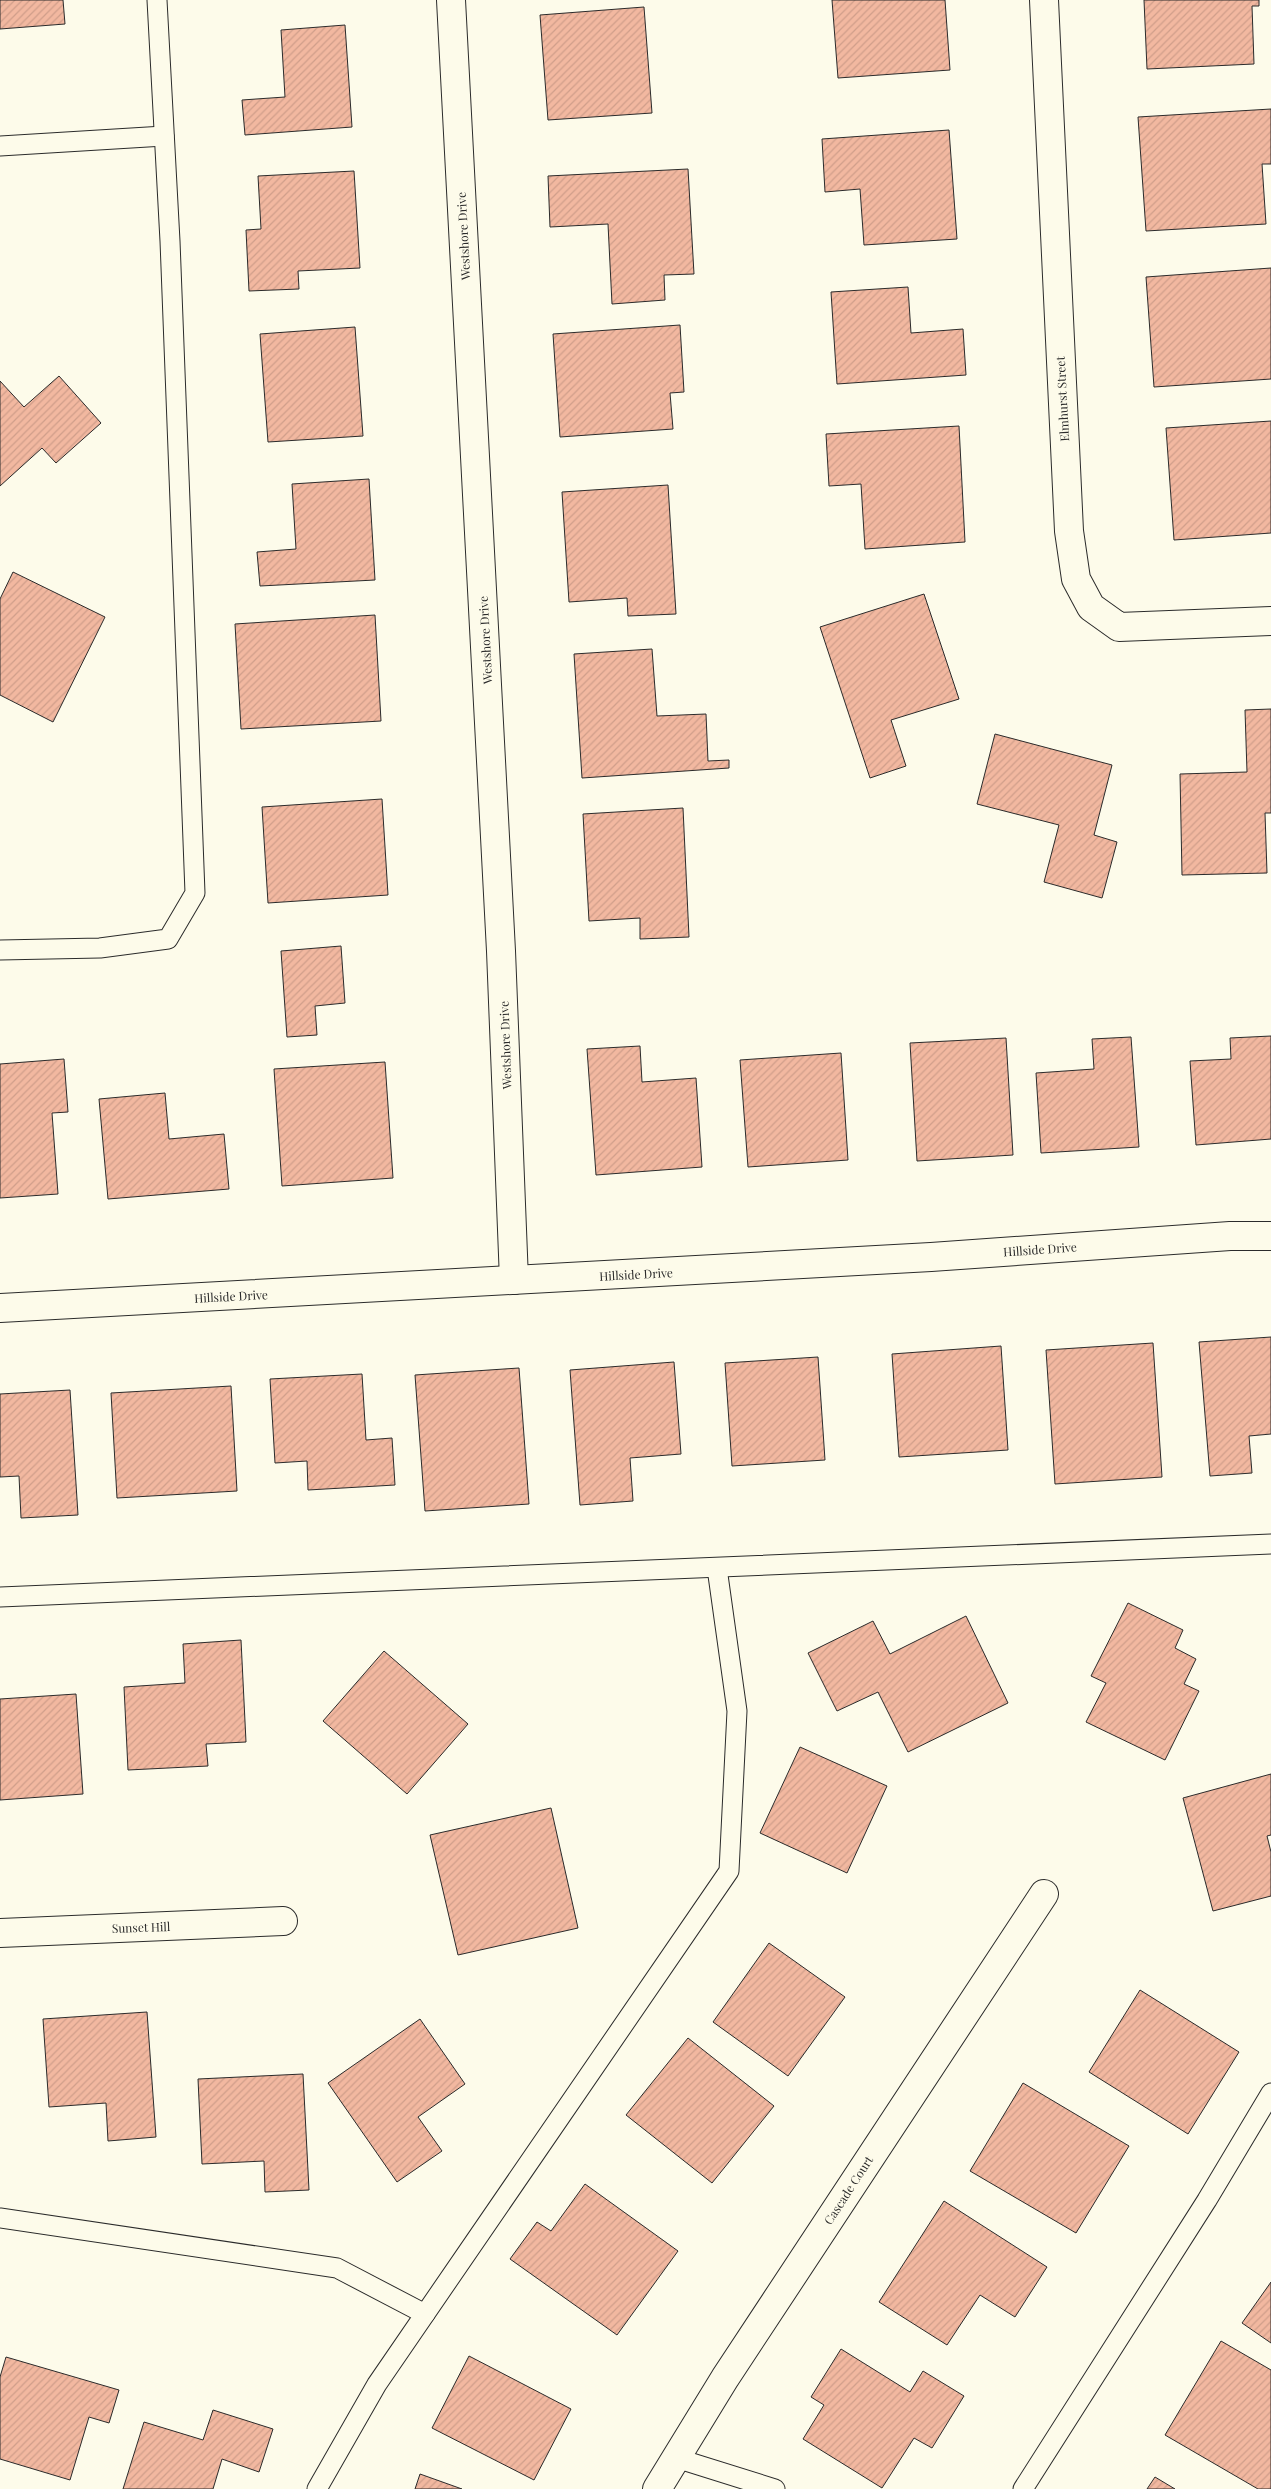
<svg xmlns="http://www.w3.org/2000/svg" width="1271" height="2489" viewBox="0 0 1271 2489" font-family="'Playfair Display',serif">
  <defs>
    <pattern id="building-hatch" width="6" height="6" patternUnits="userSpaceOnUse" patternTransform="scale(1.25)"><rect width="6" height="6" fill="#f2b8a0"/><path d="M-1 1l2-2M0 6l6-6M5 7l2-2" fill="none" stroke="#d09e8a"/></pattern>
  </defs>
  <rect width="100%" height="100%" fill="#fdfbea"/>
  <g fill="url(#building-hatch)" stroke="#2b2b2b">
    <polygon points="0,0 63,0 65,24 0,29"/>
    <polygon points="832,0 945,0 950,70 838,78"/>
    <polygon points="1144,0 1259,0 1259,6 1252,6 1254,64 1147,69"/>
    <polygon points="644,7 652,113 548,120 540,15"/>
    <polygon points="345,25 352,127 245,135 242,100 285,97 281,30"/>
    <polygon points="1271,109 1271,164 1262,164 1266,224 1146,231 1138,117"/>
    <polygon points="949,130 957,239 864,245 860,189 825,192 822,139"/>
    <polygon points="688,169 694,274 664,275 665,300 612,304 608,224 550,227 548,176"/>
    <polygon points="354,171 360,268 298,271 299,289 249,291 246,230 261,229 258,176"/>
    <polygon points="1271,268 1271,379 1154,387 1146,277"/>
    <polygon points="908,287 911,333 963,329 966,375 837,384 831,292"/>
    <polygon points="680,325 684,392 670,393 673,429 560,437 553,334"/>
    <polygon points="355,327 363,436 268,442 260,334"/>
    <polygon points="59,376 101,423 56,463 42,448 0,486 0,381 24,407"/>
    <polygon points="1271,421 1271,533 1174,540 1166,428"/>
    <polygon points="959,426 965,542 865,549 861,484 829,486 826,434"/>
    <polygon points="369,479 375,580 260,586 257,552 296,549 292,484"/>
    <polygon points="668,485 676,614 628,616 627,598 569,602 562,492"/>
    <polygon points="13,572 105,617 53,722 0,695 0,599"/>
    <polygon points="924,594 959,699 891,720 906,766 870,778 820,627"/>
    <polygon points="375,615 381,721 241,729 235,624"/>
    <polygon points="652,649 657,716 706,714 708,761 729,760 729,768 582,778 574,654"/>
    <polygon points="1271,709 1271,813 1265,813 1267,873 1182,875 1180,774 1247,772 1245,710"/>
    <polygon points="995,734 1112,765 1094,835 1117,842 1102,898 1044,882 1059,825 977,804"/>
    <polygon points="382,799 388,895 268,903 262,807"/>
    <polygon points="683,808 689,937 640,939 640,918 589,921 583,814"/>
    <polygon points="341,946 345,1003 315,1006 317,1035 287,1037 281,951"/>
    <polygon points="1271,1036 1271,1139 1196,1145 1190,1061 1231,1059 1230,1038"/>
    <polygon points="1131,1037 1139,1147 1041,1153 1036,1073 1094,1069 1092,1039"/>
    <polygon points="1006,1038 1013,1155 917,1161 910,1043"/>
    <polygon points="640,1046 642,1082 696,1078 702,1167 596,1175 587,1049"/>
    <polygon points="841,1053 848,1160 748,1167 740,1060"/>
    <polygon points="64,1059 68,1112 52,1113 58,1194 0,1198 0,1064"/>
    <polygon points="385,1062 393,1178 282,1186 274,1069"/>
    <polygon points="165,1093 169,1139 224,1134 229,1189 108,1199 99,1099"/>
    <polygon points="1271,1337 1271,1434 1249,1436 1252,1473 1210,1476 1199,1342"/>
    <polygon points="1153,1343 1162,1477 1055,1484 1046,1350"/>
    <polygon points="1001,1346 1008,1450 899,1457 892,1354"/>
    <polygon points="818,1357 825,1460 732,1466 725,1363"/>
    <polygon points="674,1362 681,1454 630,1458 633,1501 580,1505 570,1370"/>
    <polygon points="519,1368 529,1504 425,1511 415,1375"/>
    <polygon points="362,1374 366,1440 392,1438 395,1485 308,1490 307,1461 275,1463 270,1379"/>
    <polygon points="231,1386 237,1491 117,1498 111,1393"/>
    <polygon points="70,1390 78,1515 21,1518 19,1476 0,1477 0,1394"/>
    <polygon points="1128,1603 1183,1630 1175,1648 1196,1659 1184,1684 1199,1691 1165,1760 1086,1722 1106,1683 1091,1676"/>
    <polygon points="966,1616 1008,1703 908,1752 878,1692 837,1711 808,1653 873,1621 890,1654"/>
    <polygon points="241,1640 246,1742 206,1744 208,1766 128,1770 124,1687 185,1683 183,1644"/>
    <polygon points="384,1651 468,1724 407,1794 323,1721"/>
    <polygon points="76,1694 83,1794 0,1800 0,1699"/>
    <polygon points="800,1747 887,1786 847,1873 760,1833"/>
    <polygon points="1271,1774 1271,1835 1267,1836 1271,1852 1271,1896 1213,1911 1183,1798"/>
    <polygon points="551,1808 578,1928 458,1955 430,1835"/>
    <polygon points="769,1943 845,1997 788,2076 713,2022"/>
    <polygon points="1140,1990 1239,2052 1188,2134 1089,2072"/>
    <polygon points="147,2012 156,2137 108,2141 106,2103 49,2107 43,2019"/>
    <polygon points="420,2019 465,2084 418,2117 442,2151 397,2182 328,2083"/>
    <polygon points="688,2038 774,2106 712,2183 626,2115"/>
    <polygon points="303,2074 309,2190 265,2192 264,2161 202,2164 198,2079"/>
    <polygon points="1023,2083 1129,2146 1076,2233 970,2171"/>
    <polygon points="585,2184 678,2251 617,2335 510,2259 537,2222 551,2231"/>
    <polygon points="944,2201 1047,2267 1015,2317 980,2295 947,2345 879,2302"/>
    <polygon points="1271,2282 1271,2343 1242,2323"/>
    <polygon points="1221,2341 1271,2370 1271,2489 1258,2489 1165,2435"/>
    <polygon points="841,2349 910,2392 923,2371 964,2396 932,2448 914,2438 882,2488 803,2439 824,2405 811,2397"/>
    <polygon points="469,2356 571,2409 534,2480 432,2428"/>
    <polygon points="6,2357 119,2390 109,2423 89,2417 70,2480 0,2459 0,2377"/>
    <polygon points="213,2410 273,2429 259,2472 222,2459 213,2489 123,2489 144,2422 203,2440"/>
    <polygon points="420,2474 462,2489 415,2489"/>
    <polygon points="1155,2477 1175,2489 1147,2489"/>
  </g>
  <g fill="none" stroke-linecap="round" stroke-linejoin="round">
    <g stroke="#2b2b2b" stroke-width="21">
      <g id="service">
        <polyline points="0,146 164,136"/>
        <polyline points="0,950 100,948 168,939 195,893 170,241 157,0"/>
        <polyline points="0,1597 1271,1544"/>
        <polyline points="0,2218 337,2268 425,2314"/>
        <polyline points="676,2458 775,2489"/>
        <polyline points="317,2489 377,2384 729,1871 737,1711 717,1568"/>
        <polyline points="1023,2489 1207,2200 1271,2093"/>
      </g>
    </g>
    <g stroke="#2b2b2b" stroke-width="30">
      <g id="minor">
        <polyline points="451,0 501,951 514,1280"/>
        <polyline points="1044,0 1069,531 1076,579 1091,607 1119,627 1271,621"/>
        <polyline points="0,1308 931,1257 1230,1236 1271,1236"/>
        <polyline points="0,1933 283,1921"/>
        <polyline points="657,2489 725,2378 1044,1894"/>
      </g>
    </g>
    <use href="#service" stroke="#fdfbea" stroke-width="19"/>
    <use href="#minor" stroke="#fdfbea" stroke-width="28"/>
  </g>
  <g text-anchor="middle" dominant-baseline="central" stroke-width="4" stroke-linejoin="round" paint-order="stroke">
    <g font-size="12" fill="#2b2b2b" stroke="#fdfbea">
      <text transform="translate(463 236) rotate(-93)">Westshore Drive</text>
      <text transform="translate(1062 399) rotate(-93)">Elmhurst Street</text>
      <text transform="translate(485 640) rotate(-93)">Westshore Drive</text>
      <text transform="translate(505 1045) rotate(-92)">Westshore Drive</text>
      <text transform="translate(1040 1249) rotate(-4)">Hillside Drive</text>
      <text transform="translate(636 1274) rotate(-3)">Hillside Drive</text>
      <text transform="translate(231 1296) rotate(-3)">Hillside Drive</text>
      <text transform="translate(141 1927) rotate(-2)">Sunset Hill</text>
      <text transform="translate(848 2190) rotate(-57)">Cascade Court</text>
    </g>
  </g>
</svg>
